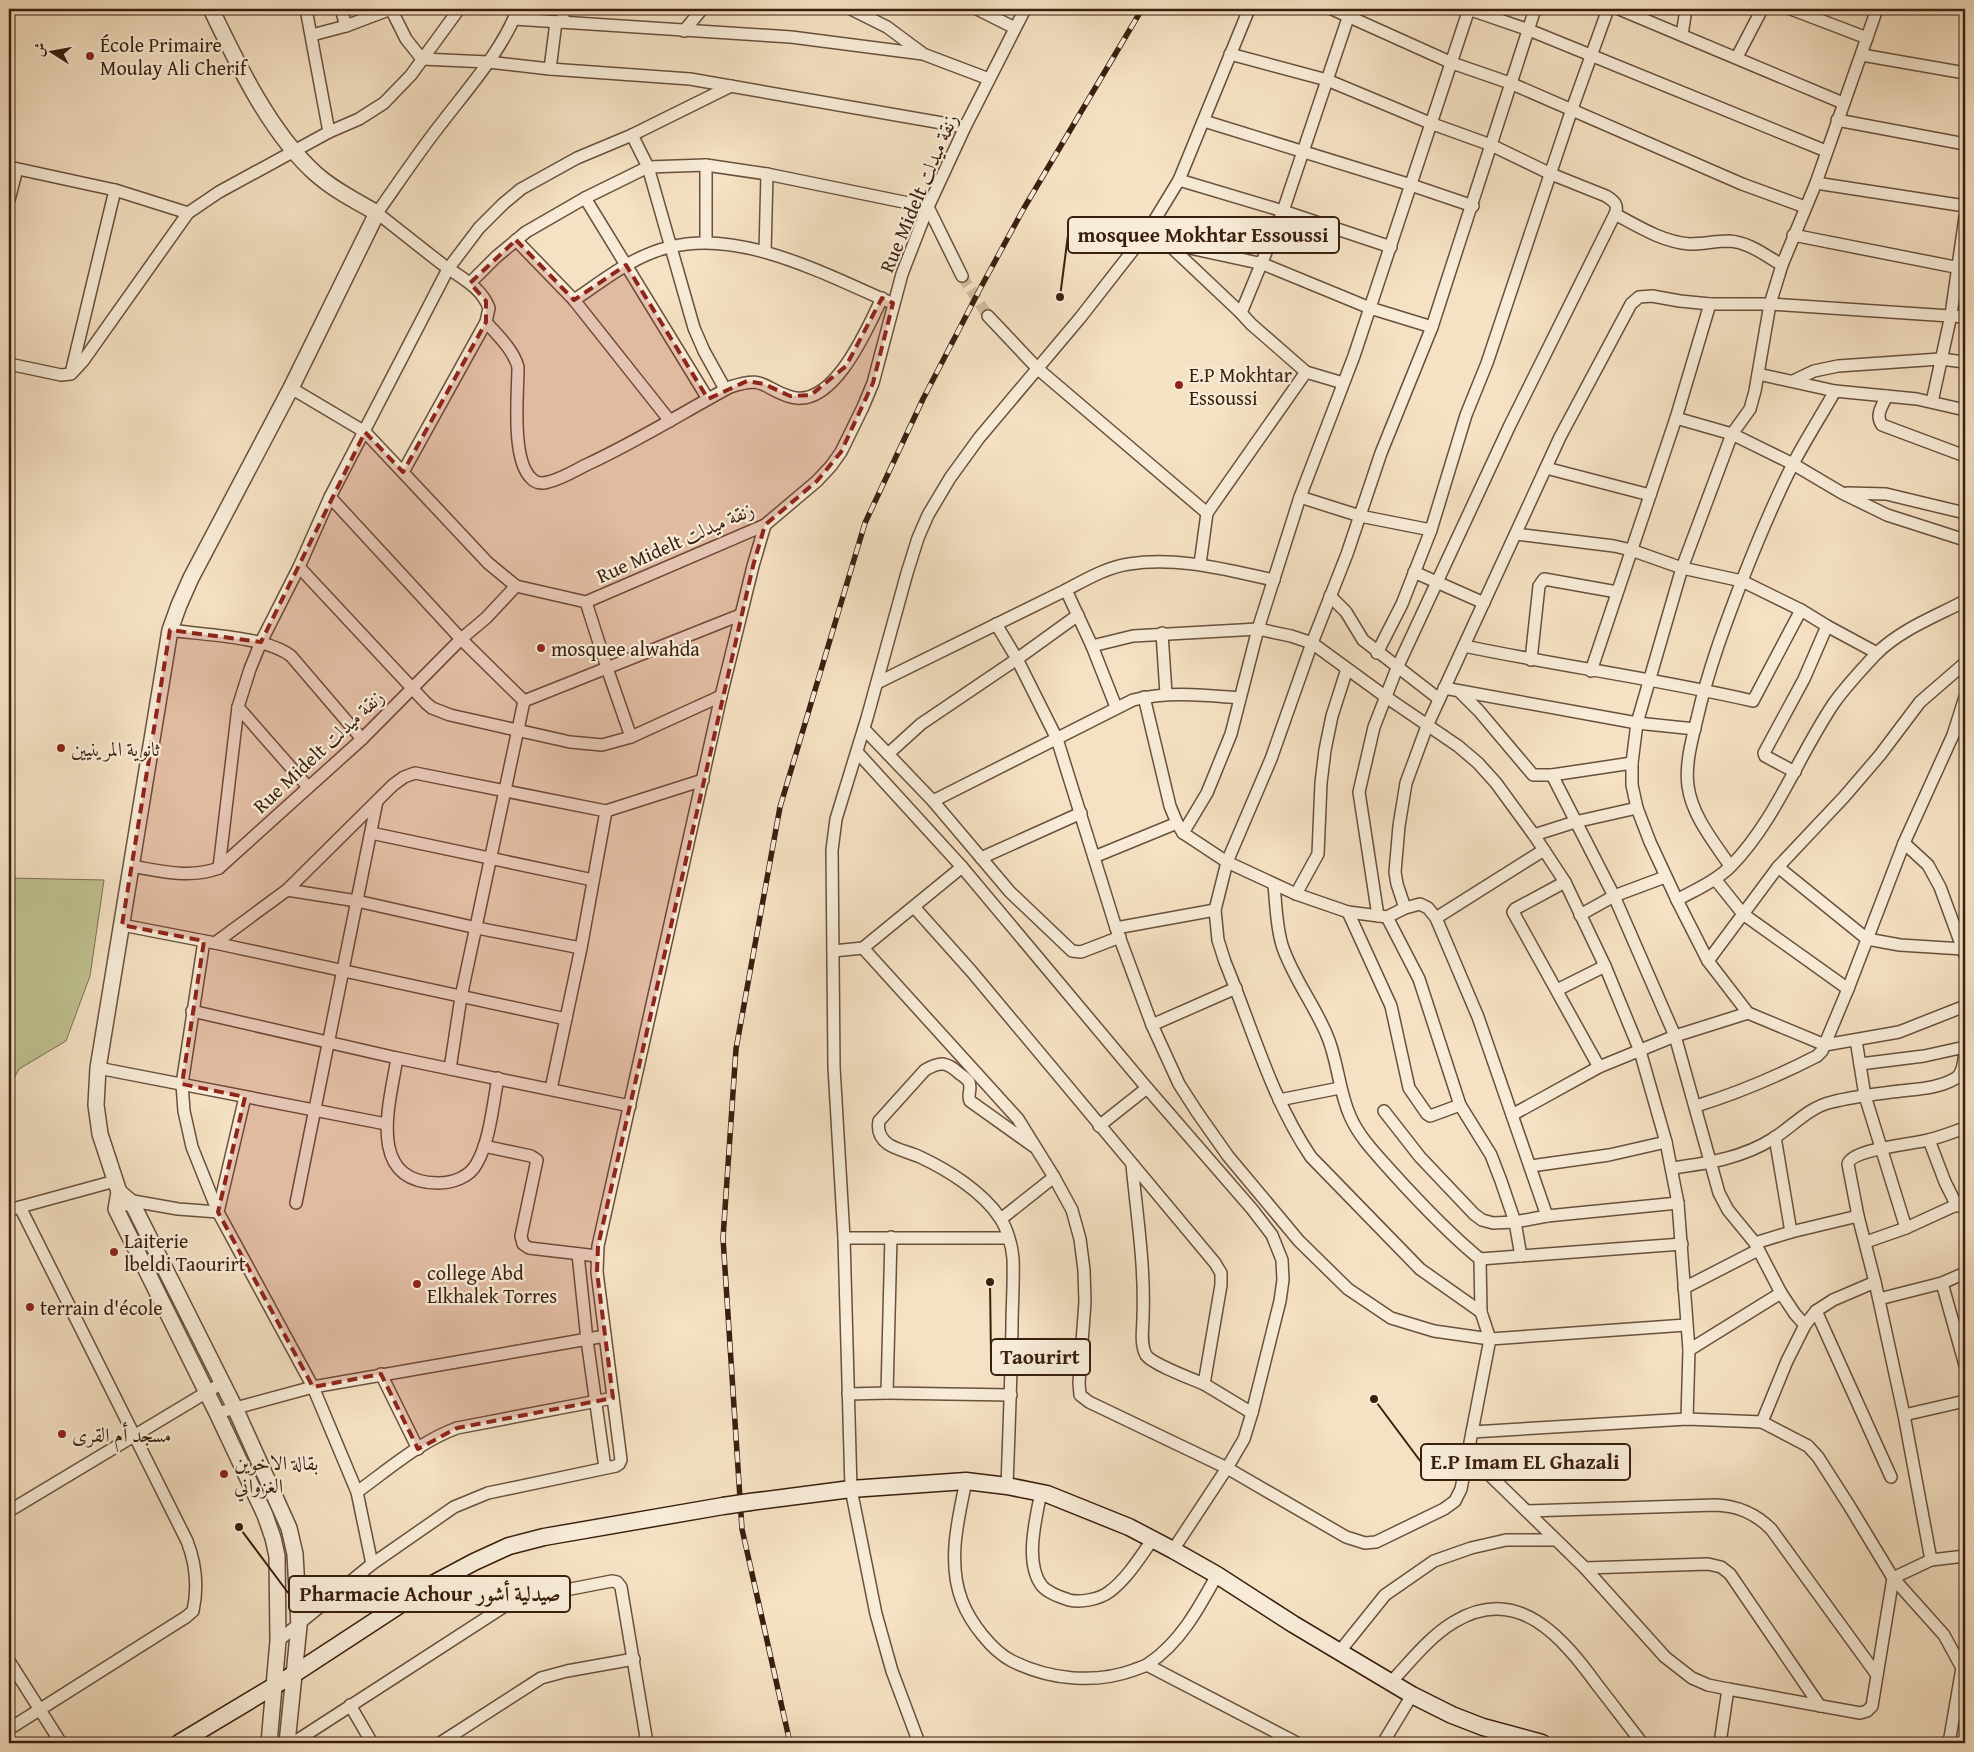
<svg xmlns="http://www.w3.org/2000/svg" width="1974" height="1752" viewBox="0 0 1974 1752" font-family="'Gentium Book Plus',Amiri,serif">
  <rect width="100%" height="100%" fill="#f5e1c3"/>
  <filter id="stains"><feTurbulence type="fractalNoise" baseFrequency=".004" numOctaves="4"/><feColorMatrix values="0 0 0 0 .2 0 0 0 0 .09 0 0 0 0 .02 0 0 0 .5 -.17"/></filter>
  <radialGradient id="worn" r=".72"><stop offset=".6" stop-color="#630" stop-opacity="0"/><stop offset="1" stop-color="#630" stop-opacity=".3"/></radialGradient>
  <polygon fill="#c0c291" stroke="#7c7050" points="9,878 104,880 90,976 66,1041 19,1069 9,1087"/>
  <g fill="none" stroke-linecap="round" stroke-linejoin="round">
    <polyline stroke="#cfba9f" stroke-width="11" stroke-dasharray="11 5.5" stroke-linecap="butt" points="962,276 988,316"/>
    <g stroke="#68503c" stroke-width="14">
      <g id="minor">
        <polyline points="306,9 329,132"/>
        <polyline points="341,9 346,26"/>
        <polyline points="391,9 406,39 422,59 488,62 550,69 690,79 965,127"/>
        <polyline points="851,9 887,27 922,53"/>
        <polyline points="977,9 1015,28"/>
        <polyline points="1332,9 1452,63 1510,83 1742,184 1805,207"/>
        <polyline points="1468,9 1529,30 1826,151"/>
        <polyline points="1619,9 1843,103"/>
        <polyline points="1791,9 1867,38"/>
        <polyline points="1877,9 1816,183 1782,265 1770,304 1755,391 1750,409 1732,434 1682,568 1637,723 1632,763 1632,785 1637,808 1650,842 1677,900 1708,961 1748,1013 1825,1045 1899,1032 1965,1006"/>
        <polyline points="514,19 791,37 923,54 989,79"/>
        <polyline points="563,22 563,9"/>
        <polyline points="684,31 702,9"/>
        <polyline points="312,35 346,26 391,9"/>
        <polyline points="1682,35 1686,9"/>
        <path d="M 1230,54 L 1327,80 L 1430,123 L 1491,145 L 1551,174 L 1606,196 C 1614,201 1619,205 1615,214 L 1510,425 L 1397,668 L 1374,727 L 1359,792 L 1378,916"/>
        <polyline points="1862,55 1965,73"/>
        <polyline points="1737,57 1762,9"/>
        <polyline points="550,69 556,22"/>
        <polyline points="1837,120 1965,144"/>
        <polyline points="1204,121 1411,185 1473,206"/>
        <polyline points="632,135 648,167 694,328 704,351 725,389"/>
        <polyline points="9,167 115,190 188,213"/>
        <polyline points="1179,180 1283,211 1391,247"/>
        <polyline points="1816,183 1965,206"/>
        <polyline points="585,198 708,399"/>
        <polyline points="9,200 17,169"/>
        <path d="M 1615,214 C 1639,227 1663,242 1690,244 C 1703,244 1716,241 1729,241 C 1749,242 1766,256 1782,265"/>
        <polyline points="1148,231 1167,243 1263,264 1370,308 1432,327"/>
        <polyline points="1793,235 1965,269"/>
        <polyline points="516,240 574,300 670,421"/>
        <polyline points="706,242 706,165"/>
        <polyline points="1168,244 1241,313"/>
        <polyline points="765,252 767,174"/>
        <polyline points="470,283 496,257 526,232 585,198 648,167 706,165 767,174 928,207 962,276"/>
        <path d="M 574,300 C 604,280 634,255 670,247 C 741,229 824,274 887,301"/>
        <polyline points="988,316 1038,369 1207,513"/>
        <path d="M 486,322 C 498,336 513,349 518,367 C 518,393 511,459 531,478 C 535,483 542,484 548,482 C 561,479 574,471 586,465 C 636,442 682,413 730,387 C 766,375 761,388 791,397 C 834,409 868,327 882,298"/>
        <polyline points="9,364 61,375 71,374 83,361 188,213 219,192 329,132 359,119 384,103 411,75 459,9"/>
        <polyline points="71,373 115,190"/>
        <polyline points="1758,374 1835,391 1917,399 1965,410"/>
        <polyline points="1793,381 1814,371 1838,366 1940,359 1965,362"/>
        <polyline points="1343,383 1306,372 1251,324 1241,313 1283,211 1351,9"/>
        <polyline points="291,388 365,432 488,563 516,586 586,602 765,525 817,481 831,466 841,452 863,407 873,383 902,274 928,207 965,127 1025,9"/>
        <path d="M 1887,396 C 1882,406 1875,415 1882,425 L 1965,456"/>
        <polyline points="1932,402 1951,315 1965,217"/>
        <polyline points="1676,418 1732,434 1793,464 1842,493 1887,515 1965,540"/>
        <polyline points="1546,468 1650,495"/>
        <path d="M 403,472 L 486,322 L 489,308 C 481,286 459,277 442,264 C 420,247 399,230 377,213 C 399,182 420,150 444,120 C 471,85 502,50 518,9"/>
        <polyline points="1847,493 1886,494 1965,513"/>
        <polyline points="330,497 461,639 524,701"/>
        <polyline points="1300,497 1360,516 1431,530"/>
        <polyline points="1516,534 1614,546 1631,550 1682,568 1742,581 1801,610 1827,626 1877,653"/>
        <polyline points="1200,564 1207,513 1306,372"/>
        <polyline points="299,567 426,703 432,708 450,715 570,742 602,745 631,737 721,696"/>
        <polyline points="1414,572 1484,603"/>
        <path d="M 1066,590 C 1085,580 1107,567 1129,564 C 1177,556 1227,570 1274,580"/>
        <polyline points="1330,596 1346,612 1363,640 1439,699"/>
        <polyline points="586,602 607,668 631,737"/>
        <polyline points="996,624 1017,659 1057,739 1116,928 1152,1025 1179,1084 1197,1112 1228,1156 1299,1241 1348,1289 1391,1318 1434,1331 1490,1339 1686,1325"/>
        <path d="M 170,630 C 203,635 265,636 291,656 L 362,739"/>
        <polyline points="1162,633 1166,694"/>
        <polyline points="1092,646 1133,636 1258,629 1291,636 1312,643 1386,697 1458,746 1478,763 1496,783 1534,835 1565,882 1605,966 1640,1051 1666,1142 1678,1203 1689,1350 1687,1419"/>
        <path d="M 1464,646 C 1560,666 1658,679 1753,701 L 1801,610"/>
        <polyline points="1377,653 1402,604 1431,530 1466,415 1487,363 1572,109 1608,9"/>
        <polyline points="1531,660 1539,586 1544,579 1617,592"/>
        <polyline points="1591,671 1676,418 1710,304"/>
        <polyline points="877,683 1066,590 1092,646 1116,707"/>
        <polyline points="1444,688 1637,723 1695,729"/>
        <polyline points="1460,692 1479,711 1533,775 1552,775 1632,763"/>
        <polyline points="1144,697 1170,806 1177,823 1183,833 1227,862 1296,894 1348,912 1387,917 1405,908 1420,904 1428,908 1436,918 1478,1017 1547,1216"/>
        <polyline points="524,701 740,615"/>
        <polyline points="238,707 308,787"/>
        <polyline points="864,729 933,801 1010,892 1072,951 1081,952 1120,937"/>
        <polyline points="857,752 962,867 1147,1088 1252,1209 1272,1235 1282,1260 1283,1280 1280,1301 1252,1413 1244,1439 1227,1468 1173,1550"/>
        <polyline points="888,754 921,724 1017,659 1078,615"/>
        <polyline points="1795,772 1765,756 1764,753 1804,679 1827,626"/>
        <polyline points="1552,775 1614,896 1675,1036 1719,1193 1728,1210 1755,1243 1781,1293 1795,1314 1805,1325"/>
        <path d="M 933,801 L 1133,700 C 1168,691 1204,695 1240,698"/>
        <polyline points="371,833 593,880"/>
        <polyline points="1183,833 1207,793 1231,734 1258,629 1300,497 1354,356 1469,9"/>
        <polyline points="1534,835 1575,822 1637,808"/>
        <polyline points="1904,843 1928,865 1940,887 1965,955"/>
        <polyline points="1094,857 1177,823"/>
        <polyline points="981,858 1081,813"/>
        <path d="M 131,866 C 161,871 190,879 219,868 L 362,739 L 461,639 L 486,618 L 516,586"/>
        <path d="M 1730,866 C 1714,842 1692,816 1688,786 C 1685,765 1692,739 1697,719 C 1708,670 1725,625 1743,578 C 1758,540 1774,501 1793,464 C 1806,439 1821,416 1835,391"/>
        <polyline points="1778,867 1867,939 1900,945 1963,949"/>
        <polyline points="219,868 238,707 250,669 261,642 299,567 330,497 448,269 479,228 503,204 521,189 577,158 632,135 731,86"/>
        <polyline points="1715,879 1743,914 1848,989"/>
        <polyline points="1565,882 1515,909 1513,912 1599,1067"/>
        <path d="M 1274,885 C 1276,904 1276,925 1282,945 C 1292,976 1313,1003 1326,1033 C 1338,1059 1338,1089 1350,1116 C 1359,1137 1376,1154 1391,1171 C 1419,1202 1447,1232 1480,1259 L 1682,1244"/>
        <polyline points="287,890 357,901 477,928 581,948"/>
        <polyline points="1296,894 1318,854 1321,783 1325,750 1332,716 1347,669"/>
        <path d="M 1677,900 C 1695,890 1716,881 1731,866 C 1776,820 1798,756 1834,703 C 1846,686 1862,669 1876,654 C 1900,630 1934,617 1963,602 L 1965,603"/>
        <path d="M 914,907 L 972,972 L 1215,1263 L 1221,1273 L 1221,1285 L 1204,1384 C 1192,1379 1152,1364 1146,1355 C 1140,1344 1143,1329 1143,1317 C 1145,1266 1137,1216 1132,1165"/>
        <polyline points="1405,908 1397,884 1395,872 1399,826 1406,783 1427,726 1560,437 1631,304 1639,297 1652,296 1680,301 1710,304 1770,304 1965,317"/>
        <polyline points="1348,912 1391,1006 1409,1088 1427,1114 1430,1116 1460,1105"/>
        <polyline points="1580,915 1614,896 1665,877"/>
        <polyline points="1387,917 1419,979 1460,1105 1491,1155 1501,1181 1515,1222 1521,1256"/>
        <polyline points="1436,918 1544,850"/>
        <polyline points="122,925 215,943 566,1019"/>
        <polyline points="1116,928 1215,910"/>
        <polyline points="204,941 182,1084 184,1111 192,1147 218,1212 313,1387 357,1492 372,1564"/>
        <polyline points="215,943 287,890 393,785 404,777 415,773 606,811 703,780"/>
        <polyline points="863,948 1018,1119 1054,1177 1072,1210 1080,1239 1084,1270 1085,1302 1079,1383 1080,1395 1089,1402 1227,1468 1346,1537 1365,1543 1376,1542 1444,1509 1455,1501 1461,1489 1490,1339 1481,1312 1480,1259"/>
        <polyline points="833,951 863,948 962,867"/>
        <polyline points="1708,961 1778,867 1844,797 1880,755 1920,702 1965,663"/>
        <polyline points="1557,990 1605,966"/>
        <polyline points="192,1011 397,1058 630,1106"/>
        <polyline points="1152,1025 1236,988"/>
        <polyline points="1856,1040 1865,1096 1906,1228"/>
        <path d="M 397,1058 C 390,1103 365,1182 438,1183 C 453,1183 470,1177 477,1163 C 490,1140 493,1104 498,1078"/>
        <polyline points="1860,1064 1924,1056 1965,1047"/>
        <polyline points="98,1068 386,1124"/>
        <polyline points="450,1069 461,997 524,701"/>
        <polyline points="551,1089 581,948 606,811"/>
        <polyline points="1279,1100 1340,1088"/>
        <path d="M 1696,1106 C 1738,1093 1778,1076 1817,1056 L 1822,1051 L 1848,989 L 1904,843 L 1953,735 L 1965,697"/>
        <polyline points="1384,1111 1420,1157 1474,1214 1482,1220 1493,1223 1515,1222 1547,1216 1678,1203"/>
        <polyline points="1512,1115 1599,1067 1675,1036 1748,1013"/>
        <polyline points="1099,1126 1147,1088"/>
        <polyline points="1775,1137 1791,1232"/>
        <polyline points="1929,1140 1945,1182 1957,1206"/>
        <polyline points="484,1146 531,1156 537,1160 521,1236 523,1244 529,1248 597,1256"/>
        <polyline points="1531,1166 1609,1155 1666,1142"/>
        <path d="M 1673,1168 C 1709,1163 1743,1158 1774,1138 C 1793,1126 1809,1107 1832,1102 C 1854,1096 1878,1094 1900,1091 C 1918,1089 1940,1088 1956,1078 C 1964,1073 1964,1059 1965,1050"/>
        <polyline points="296,1203 377,801"/>
        <polyline points="127,1205 133,1201 178,1209 218,1212 245,1097"/>
        <polyline points="9,1210 115,1181"/>
        <polyline points="1001,1219 1054,1177"/>
        <polyline points="891,1237 887,1393 1011,1395"/>
        <polyline points="844,1238 1008,1238"/>
        <polyline points="1866,1242 1906,1228 1965,1201"/>
        <polyline points="1755,1243 1791,1232 1858,1216"/>
        <polyline points="578,1254 587,1340 605,1468"/>
        <polyline points="1942,1283 1965,1365"/>
        <polyline points="1684,1288 1758,1250"/>
        <polyline points="1879,1299 1942,1283 1965,1273"/>
        <polyline points="1816,1311 1891,1477"/>
        <path d="M 1481,1312 L 1420,1269 L 1311,1157 C 1271,1098 1252,1027 1225,962 L 1218,940 L 1215,910 L 1227,862 L 1271,759 L 1312,643 L 1347,554 L 1381,453 L 1432,327 L 1535,9"/>
        <polyline points="1689,1350 1781,1293"/>
        <polyline points="381,1374 418,1449"/>
        <polyline points="1204,1384 1252,1413"/>
        <polyline points="848,1394 887,1393"/>
        <polyline points="217,1413 313,1387 605,1336"/>
        <polyline points="1904,1415 1965,1401"/>
        <polyline points="1762,1422 1787,1361 1805,1325 1816,1311 1833,1300 1875,1282"/>
        <polyline points="1472,1432 1687,1419 1762,1422 1808,1446 1818,1457 1850,1507 1893,1578 1944,1635 1962,1668 1965,1668"/>
        <polyline points="1468,1454 1585,1568 1665,1657 1692,1678 1708,1685 1728,1689 1720,1743"/>
        <path d="M 966,1481 C 958,1519 947,1563 962,1601 C 970,1622 992,1651 1012,1661 C 1050,1680 1095,1684 1134,1670 C 1138,1668 1144,1667 1148,1664 C 1180,1643 1199,1608 1217,1575"/>
        <path d="M 1007,1486 C 1009,1432 1011,1379 1012,1326 C 1012,1304 1014,1280 1013,1258 C 1012,1246 1007,1228 1000,1218 C 983,1192 948,1170 920,1157 C 909,1152 897,1150 888,1144 C 880,1138 877,1131 879,1121 L 925,1070 C 941,1061 947,1062 960,1074 C 963,1076 967,1079 969,1082 C 972,1089 967,1095 970,1101 L 1033,1146"/>
        <path d="M 357,1492 C 389,1469 421,1441 457,1428 L 613,1398"/>
        <path d="M 1041,1492 C 1036,1518 1024,1563 1042,1586 C 1048,1593 1060,1597 1069,1600 C 1080,1603 1100,1599 1109,1592 C 1127,1579 1140,1557 1153,1539"/>
        <polyline points="9,1511 222,1383"/>
        <path d="M 1527,1511 L 1716,1505 C 1738,1506 1755,1513 1771,1529 L 1877,1675"/>
        <path d="M 1931,1560 L 1904,1415 L 1875,1282 L 1858,1216 L 1848,1164 C 1852,1149 1913,1144 1928,1140 C 1941,1137 1953,1132 1965,1128"/>
        <polyline points="1585,1568 1708,1564 1721,1567 1730,1574 1820,1706"/>
        <polyline points="278,1641 372,1564 454,1507 488,1493 616,1466 619,1464 621,1460 597,1272 598,1246 721,696 753,566 765,525"/>
        <polyline points="1340,1651 1385,1595 1434,1561 1471,1548 1506,1540 1555,1540"/>
        <polyline points="9,1661 61,1743"/>
        <polyline points="1147,1665 1297,1743"/>
        <path d="M 1391,1682 C 1411,1661 1429,1637 1454,1622 C 1518,1583 1563,1638 1598,1686 C 1613,1705 1627,1724 1642,1743"/>
        <polyline points="1728,1689 1860,1713 1867,1711 1872,1706 1893,1578 1931,1560 1965,1556"/>
        <polyline points="350,1705 372,1743"/>
        <path d="M 9,1729 L 186,1617 L 193,1611 C 198,1588 196,1564 187,1541 L 20,1207"/>
        <polyline points="293,1743 514,1600 612,1581 617,1582 621,1587 647,1743"/>
        <polyline points="440,1743 541,1678 567,1671 634,1659"/>
        <polyline points="919,1743 892,1671 876,1614 851,1489 844,1238 834,1067 832,850 836,819 867,718 907,573 918,538 928,515 950,478 979,438 1080,318 1148,231 1179,180 1249,9"/>
        <polyline points="1383,1743 1412,1695"/>
        <polyline points="1949,1743 1962,1668"/>
      </g>
    </g>
    <g stroke="#68503c" stroke-width="18">
      <g id="tertiary">
        <path d="M 211,9 C 237,63 270,133 316,174 C 334,190 356,201 377,213 L 291,388 L 191,578 L 179,605 L 170,630 L 98,1068 L 96,1105 L 100,1134 L 119,1192 L 116,1209 L 217,1413 L 265,1515 L 273,1538 L 277,1556 L 278,1641 L 269,1743"/>
        <polyline points="119,1192 132,1203 235,1408 289,1528 295,1554 299,1626 287,1743"/>
      </g>
    </g>
    <g stroke="#391f0f" stroke-width="19">
      <g id="secondary">
        <polyline points="750,1502 851,1489 966,1481 1007,1486 1047,1494 1129,1527 1173,1550 1217,1575 1293,1624 1412,1695 1452,1715 1483,1727 1542,1743"/>
        <polyline points="179,1743 294,1674 427,1587 474,1562 509,1546 544,1537 723,1506"/>
      </g>
    </g>
    <use href="#minor" stroke="#f8ecd8" stroke-width="11"/>
    <use href="#tertiary" stroke="#f8ecd8" stroke-width="15"/>
    <use href="#secondary" stroke="#f8ecd8" stroke-width="16"/>
    <g stroke="#391f0f" stroke-width="5.5">
      <polyline id="rail" points="790,1743 742,1529 723,1238 736,1049 780,807 865,523 923,399 981,287 1024,208 1142,9"/>
    </g>
    <use href="#rail" stroke="#f8ecd8" stroke-width="4" stroke-dasharray="11" stroke-linecap="butt"/>
    <g stroke="#391f0f" stroke-width="19" stroke-linecap="butt">
      <polyline id="secondary-bridge" points="723,1506 750,1502"/>
    </g>
    <use href="#secondary-bridge" stroke="#f8ecd8" stroke-width="16"/>
  </g>
  <path fill="#8f2418" fill-opacity="0.2" stroke="#8f2418" stroke-width="4" stroke-dasharray="10 6" stroke-linejoin="round" d="M 516,240 L 574,300 L 626,265 L 708,399 L 747,381 L 764,384 L 790,396 L 811,395 L 846,366 L 882,298 L 893,303 L 873,383 L 841,452 L 817,481 L 765,525 L 753,566 L 598,1246 L 597,1272 L 613,1398 L 457,1428 L 418,1449 L 381,1374 L 313,1387 L 218,1212 L 245,1097 L 182,1084 L 204,941 L 122,925 L 170,630 L 261,642 L 365,432 L 403,472 L 486,322 L 486,301 L 470,283 Z"/>
  <g fill="#8f2418" stroke="#f8ecd8" stroke-width="2">
    <circle cx="90" cy="56" r="5"/>
    <circle cx="1179" cy="385" r="5"/>
    <circle cx="541" cy="648" r="5"/>
    <circle cx="61" cy="748" r="5"/>
    <circle cx="114" cy="1252" r="5"/>
    <circle cx="417" cy="1284" r="5"/>
    <circle cx="30" cy="1307" r="5"/>
    <circle cx="62" cy="1434" r="5"/>
    <circle cx="224" cy="1474" r="5"/>
  </g>
  <g text-anchor="middle" dominant-baseline="central" stroke-width="4.5" stroke-linejoin="round" paint-order="stroke">
    <g font-size="20" fill="#391f0f" stroke="#f8ecd8" text-anchor="start">
      <text x="100" y="44">École Primaire<tspan x="100" dy="23">Moulay Ali Cherif</tspan></text>
      <text x="1189" y="374">E.P Mokhtar<tspan x="1189" dy="23">Essoussi</tspan></text>
      <text x="551" y="648">mosquee alwahda</text>
      <text x="71" y="748">ثانوية المرينيين</text>
      <text x="124" y="1240">Laiterie<tspan x="124" dy="23">lbeldi Taourirt</tspan></text>
      <text x="427" y="1272">college Abd<tspan x="427" dy="23">Elkhalek Torres</tspan></text>
      <text x="40" y="1307">terrain d'école</text>
      <text x="72" y="1434">مسجد أم القرى</text>
      <text x="234" y="1462">بقالة الاخوين<tspan x="234" dy="23">الغزواني</tspan></text>
    </g>
    <g font-size="20" fill="#391f0f" stroke="#f8ecd8">
      <text transform="translate(918 193) rotate(-67)">Rue Midelt زنقة ميدلت</text>
      <text transform="translate(675 542) rotate(-24)">Rue Midelt زنقة ميدلت</text>
      <text transform="translate(318 751) rotate(-43)">Rue Midelt زنقة ميدلت</text>
    </g>
  </g>
  <path fill="none" stroke="#391f0f" stroke-width="2" d="M1060 297L1068 235M990 1282L991 1357M1374 1399L1421 1462M239 1527L289 1594"/>
  <g fill="#391f0f" stroke="#f8ecd8" stroke-width="2">
    <circle cx="1060" cy="297" r="5"/>
    <circle cx="990" cy="1282" r="5"/>
    <circle cx="1374" cy="1399" r="5"/>
    <circle cx="239" cy="1527" r="5"/>
  </g>
  <g fill="#f8ecd8" stroke="#391f0f" stroke-width="2">
    <rect x="1068" y="217" width="271" height="36" rx="5"/>
    <rect x="991" y="1339" width="99" height="36" rx="5"/>
    <rect x="1421" y="1444" width="209" height="36" rx="5"/>
    <rect x="289" y="1576" width="281" height="36" rx="5"/>
  </g>
  <g font-size="21" text-anchor="middle" font-weight="bold" fill="#391f0f">
    <text x="1203" y="242">mosquee Mokhtar Essoussi</text>
    <text x="1040" y="1364">Taourirt</text>
    <text x="1525" y="1469">E.P Imam EL Ghazali</text>
    <text x="430" y="1601">Pharmacie Achour صيدلية أشور</text>
  </g>
  <rect width="1974" height="1752" fill="none" stroke="#f5e1c3" stroke-width="30"/>
  <rect x="10" y="10" width="1954" height="1732" fill="none" stroke="#391f0f" stroke-width="2.5"/>
  <rect x="15" y="15" width="1944" height="1722" fill="none" stroke="#391f0f"/>
  <g transform="translate(52 52) rotate(281)" stroke="#f8ecd8" stroke-width="4" paint-order="stroke">
  <path d="M0-4L9 19L0 12L-9 19Z" fill="#391f0f"/>
  <text y="-8" font-size="14" font-weight="bold" text-anchor="middle" fill="#391f0f">ش</text>
  </g>
  <rect width="100%" height="100%" filter="url(#stains)"/>
  <rect width="100%" height="100%" fill="url(#worn)"/>
</svg>
